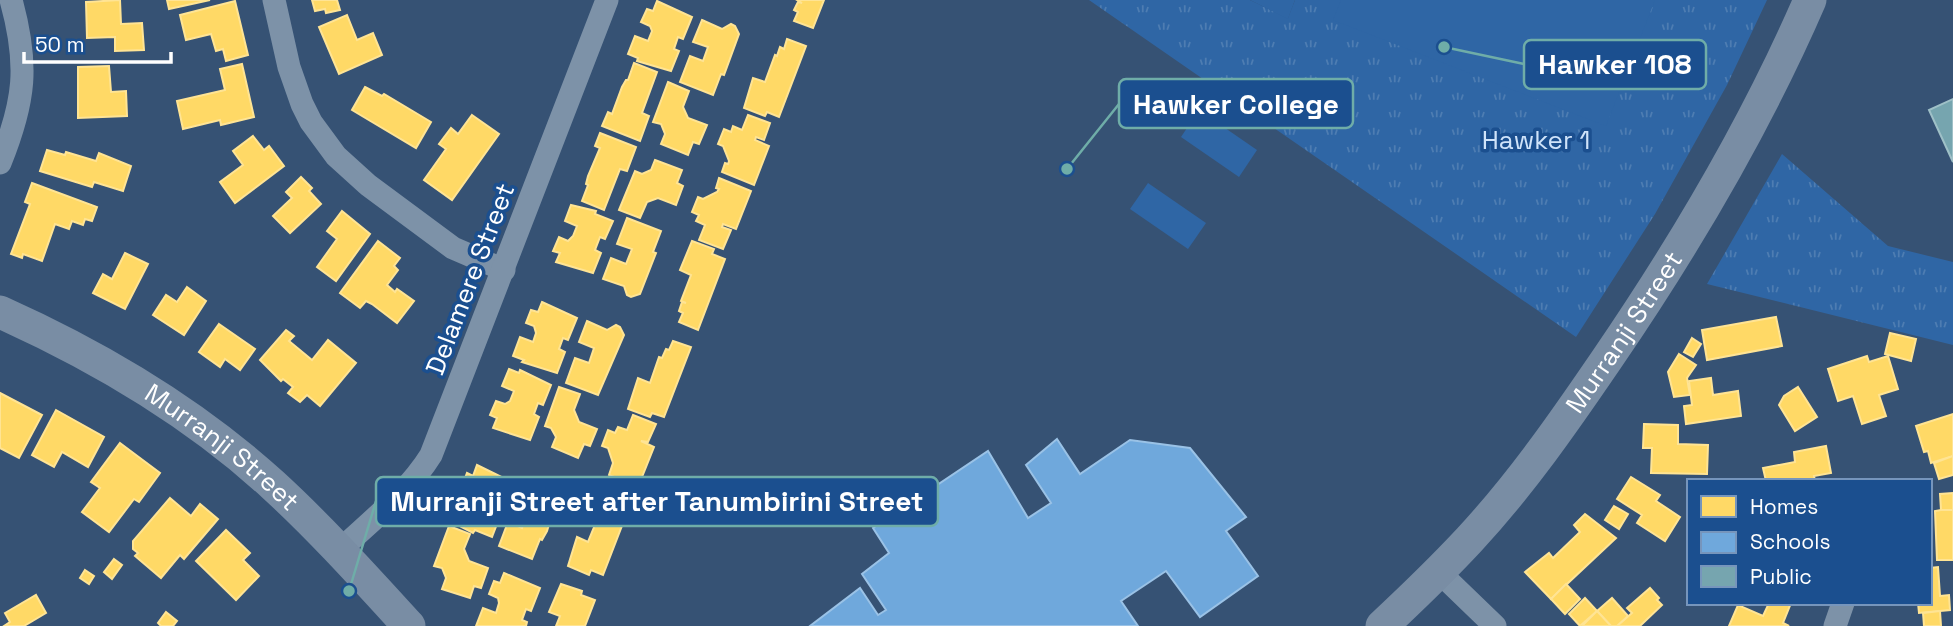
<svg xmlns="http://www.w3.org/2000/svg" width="1953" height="626" viewBox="0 0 1953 626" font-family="'Space Grotesk',sans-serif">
  <defs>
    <pattern id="park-tufts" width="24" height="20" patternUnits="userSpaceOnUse" patternTransform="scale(1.75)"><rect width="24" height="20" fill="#2f66a5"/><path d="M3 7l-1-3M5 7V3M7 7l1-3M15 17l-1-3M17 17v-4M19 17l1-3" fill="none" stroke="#4e7db2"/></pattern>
  </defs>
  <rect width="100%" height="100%" fill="#365274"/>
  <g fill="url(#park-tufts)">
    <polygon points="1089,0 1250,0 1288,18 1295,0 1767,0 1727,85 1655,214 1576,337"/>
    <polygon points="1782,154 1888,246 1953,262 1953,345 1707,284"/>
  </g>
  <g fill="#2f66a5">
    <polygon points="1250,0 1295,0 1288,19"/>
    <polygon points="1341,0 1655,0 1606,126 1333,20"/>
    <polygon points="1199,110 1257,150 1239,177 1181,137"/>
    <polygon points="1148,183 1206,223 1188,249 1130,209"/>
  </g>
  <g fill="#ffd966" stroke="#ffe494" stroke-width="2">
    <polygon points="120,0 121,24 142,23 144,50 115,51 115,37 87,38 86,2"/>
    <polygon points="167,0 210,0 169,9"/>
    <polygon points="312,0 337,0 340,10 326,13 325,9 315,11"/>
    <polygon points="797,0 824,0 813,28 794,21 798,12 794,10 798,2 802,3"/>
    <polygon points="235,1 248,55 226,61 223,49 216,51 211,34 186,40 180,15"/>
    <polygon points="657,1 692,17 683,39 678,37 674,49 679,51 671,71 637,61 638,58 628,54 635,36 648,41 652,31 650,26 641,22 647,9 653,11"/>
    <polygon points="347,15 357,40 373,33 382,55 339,74 319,27"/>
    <polygon points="702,20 722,29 731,24 735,26 739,34 724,75 721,74 713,95 680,82 690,56 703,61 708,47 693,42"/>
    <polygon points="787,39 806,46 779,117 767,112 765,116 744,108 753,78 765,82 775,55 777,56 780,47 784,49"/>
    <polygon points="634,63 657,72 642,113 649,116 640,141 602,126 608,112 612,114 622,87 626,80 628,80"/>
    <polygon points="242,64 254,117 221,125 220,120 183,129 177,101 225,90 220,69"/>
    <polygon points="109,66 111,92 126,91 127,116 78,118 78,67"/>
    <polygon points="668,82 689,91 683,107 688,118 707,125 699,144 693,142 688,155 661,144 665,134 661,124 653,122"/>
    <polygon points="365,87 382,96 384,94 431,122 416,148 352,110"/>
    <polygon points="472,115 499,134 452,200 424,180 446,149 439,144 451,128 458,134"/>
    <polygon points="748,115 770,123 764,140 756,137 755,140 769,146 754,185 722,172 725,163 728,164 729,161 723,146 718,144 724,129 731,132 733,126 742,130"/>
    <polygon points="600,133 636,147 627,171 620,169 604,210 582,201 588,185 586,184 588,176 600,148 595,146"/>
    <polygon points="253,136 264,150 269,146 284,166 235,203 220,182 243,165 233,151"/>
    <polygon points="47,150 65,155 66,152 96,161 99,153 131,166 123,191 94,182 92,187 40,171"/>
    <polygon points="655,160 682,170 677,183 683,186 676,205 658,198 647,202 640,218 619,210 635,171 642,174 651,170"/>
    <polygon points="301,177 312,188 309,191 321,204 290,233 273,216 292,198 286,192"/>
    <polygon points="719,178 751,191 736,229 723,224 722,227 731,230 723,249 699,240 705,225 696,221 699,215 692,212 698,197 703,199 717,192 719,189 716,188"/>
    <polygon points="32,183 97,207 92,221 85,219 83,225 72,221 69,229 55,224 42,261 23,254 22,258 11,254 30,204 25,202"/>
    <polygon points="571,205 596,211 595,214 613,221 605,239 600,237 595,250 601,253 593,273 556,262 560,253 553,251 559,237 568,241 573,236 577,226 565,221"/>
    <polygon points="342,211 370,234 336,281 317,267 337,239 327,231"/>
    <polygon points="627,218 661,231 653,252 656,253 640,294 631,297 627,295 624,286 603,279 611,258 626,264 632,249 617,244"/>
    <polygon points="378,241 400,258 394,266 398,270 387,285 395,292 397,289 414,301 397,323 372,304 366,301 360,308 340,293"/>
    <polygon points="692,241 714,249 712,254 725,259 698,330 679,322 683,313 679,311 682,302 686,303 681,301 691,275 680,270"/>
    <polygon points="125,253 148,264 125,309 93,293 103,274 112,279"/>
    <polygon points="187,287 206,301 184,335 153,315 166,295 177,302"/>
    <polygon points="542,302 577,318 568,340 563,338 559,349 565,352 557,373 522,362 524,360 513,356 520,337 533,342 536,333 534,326 526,323 531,310 538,312"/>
    <polygon points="1776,317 1782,346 1707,360 1702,330"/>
    <polygon points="587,321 607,330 616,325 620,327 624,335 598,395 566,383 575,358 589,363 594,348 579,342"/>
    <polygon points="219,324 255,349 240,370 225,359 220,367 199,352"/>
    <polygon points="286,330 294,336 289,341 312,360 328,340 356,363 320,406 307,395 300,402 288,393 293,387 283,379 281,381 260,360"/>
    <polygon points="1890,333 1916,339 1911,361 1885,354"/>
    <polygon points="1692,338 1701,344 1693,357 1684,352"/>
    <polygon points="673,341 691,347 664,417 652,413 650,417 628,409 638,378 650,383 659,357 662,358 666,349 669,350"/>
    <polygon points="1679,354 1696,365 1687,378 1690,395 1674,397 1668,372"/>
    <polygon points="1867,356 1869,362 1888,356 1898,389 1879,395 1886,416 1862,424 1853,396 1838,401 1828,369"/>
    <polygon points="509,369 519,373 520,370 551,385 543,405 538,403 534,414 539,417 530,440 493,428 497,418 490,415 496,401 505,404 510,401 514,391 502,386"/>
    <polygon points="1711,378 1713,395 1738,391 1741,416 1686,424 1684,406 1692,405 1689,381"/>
    <polygon points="559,387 580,394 574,410 579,422 597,429 590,446 584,444 578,458 552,447 556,437 551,428 545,426"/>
    <polygon points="1798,387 1817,417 1795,431 1779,405 1784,396"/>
    <polygon points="0,393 42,415 19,458 0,448"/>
    <polygon points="56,410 104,437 88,467 62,452 54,467 32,455"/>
    <polygon points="1953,414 1953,456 1931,463 1928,451 1924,452 1916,426"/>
    <polygon points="633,415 656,424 648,442 641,441 654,447 638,487 609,475 613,463 608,448 602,446 608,430 615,433 618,427 627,430"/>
    <polygon points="1644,424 1678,425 1678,444 1708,445 1707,474 1651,473 1652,448 1643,448"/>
    <polygon points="120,443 160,473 139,502 134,499 109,532 82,512 100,488 91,482"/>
    <polygon points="1826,446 1831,473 1814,476 1815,481 1766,481 1763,468 1795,462 1794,452"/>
    <polygon points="1953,456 1953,475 1939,479 1934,463"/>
    <polygon points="477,465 514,483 505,506 499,504 495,514 500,516 492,537 475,530 473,533 450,521 457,503 469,507 473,498 470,492 461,489 467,473 473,476"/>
    <polygon points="1631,477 1660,495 1656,501 1680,517 1665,541 1637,523 1642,515 1617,499"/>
    <polygon points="521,484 540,492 541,494 549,489 554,491 557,498 547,531 542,540 540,539 532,559 499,546 508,522 522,528 528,512 513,506"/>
    <polygon points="1953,493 1953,510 1941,510 1940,494"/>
    <polygon points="170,498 191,516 200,504 218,519 184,559 180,555 161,578 135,556 138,553 133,549 133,541"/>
    <polygon points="611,498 630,505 603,575 591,570 589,575 568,566 577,537 588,542 599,515 604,517 601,514 604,506 608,507"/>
    <polygon points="1614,506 1628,514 1619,529 1605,520"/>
    <polygon points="1941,510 1953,510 1953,560 1937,560 1935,511"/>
    <polygon points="1585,514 1616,538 1551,599 1525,572 1549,553 1553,558 1580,532 1574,525"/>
    <polygon points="449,526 470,534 464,549 469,561 488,568 481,588 474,586 470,598 442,589 446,578 442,568 434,566"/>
    <polygon points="226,530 250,553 243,560 259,576 236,600 196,561"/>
    <polygon points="114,559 122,565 112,579 104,572"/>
    <polygon points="1938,567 1940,596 1949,595 1950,610 1919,613 1918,603 1930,603 1930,568"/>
    <polygon points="85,570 94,576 89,584 80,578"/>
    <polygon points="504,573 540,588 531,611 526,609 522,620 527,622 526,626 476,626 483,608 496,613 499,603 498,598 489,594 494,581 500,583"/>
    <polygon points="561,584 582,591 581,595 595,600 585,626 556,626 560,616 549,612"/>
    <polygon points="1566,584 1580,599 1565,614 1551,599"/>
    <polygon points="1650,588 1659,598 1657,600 1662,605 1640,626 1617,626 1632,613 1627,608"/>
    <polygon points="36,595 46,613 24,626 4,626 10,622 5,613"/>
    <polygon points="1585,598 1597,611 1580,626 1569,614"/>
    <polygon points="1612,598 1628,616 1617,626 1611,626 1597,611"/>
    <polygon points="1769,603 1791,603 1783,623 1789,626 1729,626 1738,605 1763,616"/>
    <polygon points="1597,611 1611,626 1582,626"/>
    <polygon points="1940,611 1941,626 1924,626 1923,613"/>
    <polygon points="166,612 177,621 173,626 161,626 158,623"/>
  </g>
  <polygon fill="#6fa8dc" stroke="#9ac2e6" stroke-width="2" points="1057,439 1080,474 1130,440 1190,448 1246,517 1226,531 1258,576 1200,617 1166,571 1121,601 1138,626 810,626 860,588 878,615 886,610 862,574 889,553 873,528 988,451 1028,518 1051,503 1026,465"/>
  <polygon fill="#76a5af" stroke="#9fc0c7" stroke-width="2" points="1953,99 1953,162 1929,110"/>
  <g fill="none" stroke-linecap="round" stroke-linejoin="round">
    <g stroke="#7d92a8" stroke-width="23">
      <polyline points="274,0 289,67 302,104 311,122 336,156 368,185 453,248 504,270"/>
      <path d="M 0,163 C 25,101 29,65 11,0"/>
      <path d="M 340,550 C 372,520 408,492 431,455 L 607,0"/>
      <polyline points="1439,572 1495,626"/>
      <polyline points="1835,626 1843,603"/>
    </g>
    <g stroke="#798da4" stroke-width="33">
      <path id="s1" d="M 0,312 C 98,356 193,412 273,485 C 321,529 365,578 409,626"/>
      <path id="s2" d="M 1382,626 C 1412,598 1441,570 1469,540 C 1521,484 1564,422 1607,359 C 1685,245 1755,127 1810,0"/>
    </g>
  </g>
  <g text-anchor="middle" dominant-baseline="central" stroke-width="7" stroke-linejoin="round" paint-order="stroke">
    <g font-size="26" fill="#cfe3fa" stroke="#1b4f8f">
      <text x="1536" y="140">Hawker 1</text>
    </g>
    <g font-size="26" fill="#fff" stroke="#1b4f8f">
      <text transform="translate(470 279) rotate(-69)">Delamere Street</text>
      <text stroke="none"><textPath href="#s2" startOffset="382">Murranji Street</textPath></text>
      <text stroke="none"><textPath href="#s1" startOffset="261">Murranji Street</textPath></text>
    </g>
  </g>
  <path fill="none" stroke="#6fada8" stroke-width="2.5" d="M1444 47L1524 64M1067 169L1119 104M349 591L376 501"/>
  <g fill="#6fada8" stroke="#1b4f8f" stroke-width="2.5">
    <circle cx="1444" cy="47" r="7"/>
    <circle cx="1067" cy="169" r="7"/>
    <circle cx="349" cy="591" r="7"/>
  </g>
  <g fill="#1b4f8f" stroke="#6fada8" stroke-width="2.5">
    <rect x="1524" y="40" width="182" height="49" rx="7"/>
    <rect x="1119" y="79" width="234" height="49" rx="7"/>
    <rect x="376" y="477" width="562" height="49" rx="7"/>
  </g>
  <g font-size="28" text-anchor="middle" font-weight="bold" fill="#fff">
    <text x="1615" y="74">Hawker 108</text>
    <text x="1236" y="114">Hawker College</text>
    <text x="657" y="511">Murranji Street after Tanumbirini Street</text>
  </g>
  <rect x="1687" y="479" width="245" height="126" fill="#1b4f8f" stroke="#7695bc" stroke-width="2"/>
  <rect x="1701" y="496" width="35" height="21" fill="#ffd966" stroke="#7695bc" stroke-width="2"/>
  <text x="1750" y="514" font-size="21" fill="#ffffff">Homes</text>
  <rect x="1701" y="532" width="35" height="21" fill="#6fa8dc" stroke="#7695bc" stroke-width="2"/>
  <text x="1750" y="549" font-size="21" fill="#ffffff">Schools</text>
  <rect x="1701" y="566" width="35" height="21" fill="#76a5af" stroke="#7695bc" stroke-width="2"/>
  <text x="1750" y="584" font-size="21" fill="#ffffff">Public</text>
  <path d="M24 52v10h147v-10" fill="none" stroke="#ffffff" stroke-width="3.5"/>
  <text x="35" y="52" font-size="21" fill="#ffffff" stroke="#1b4f8f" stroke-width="5" paint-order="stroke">50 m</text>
</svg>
